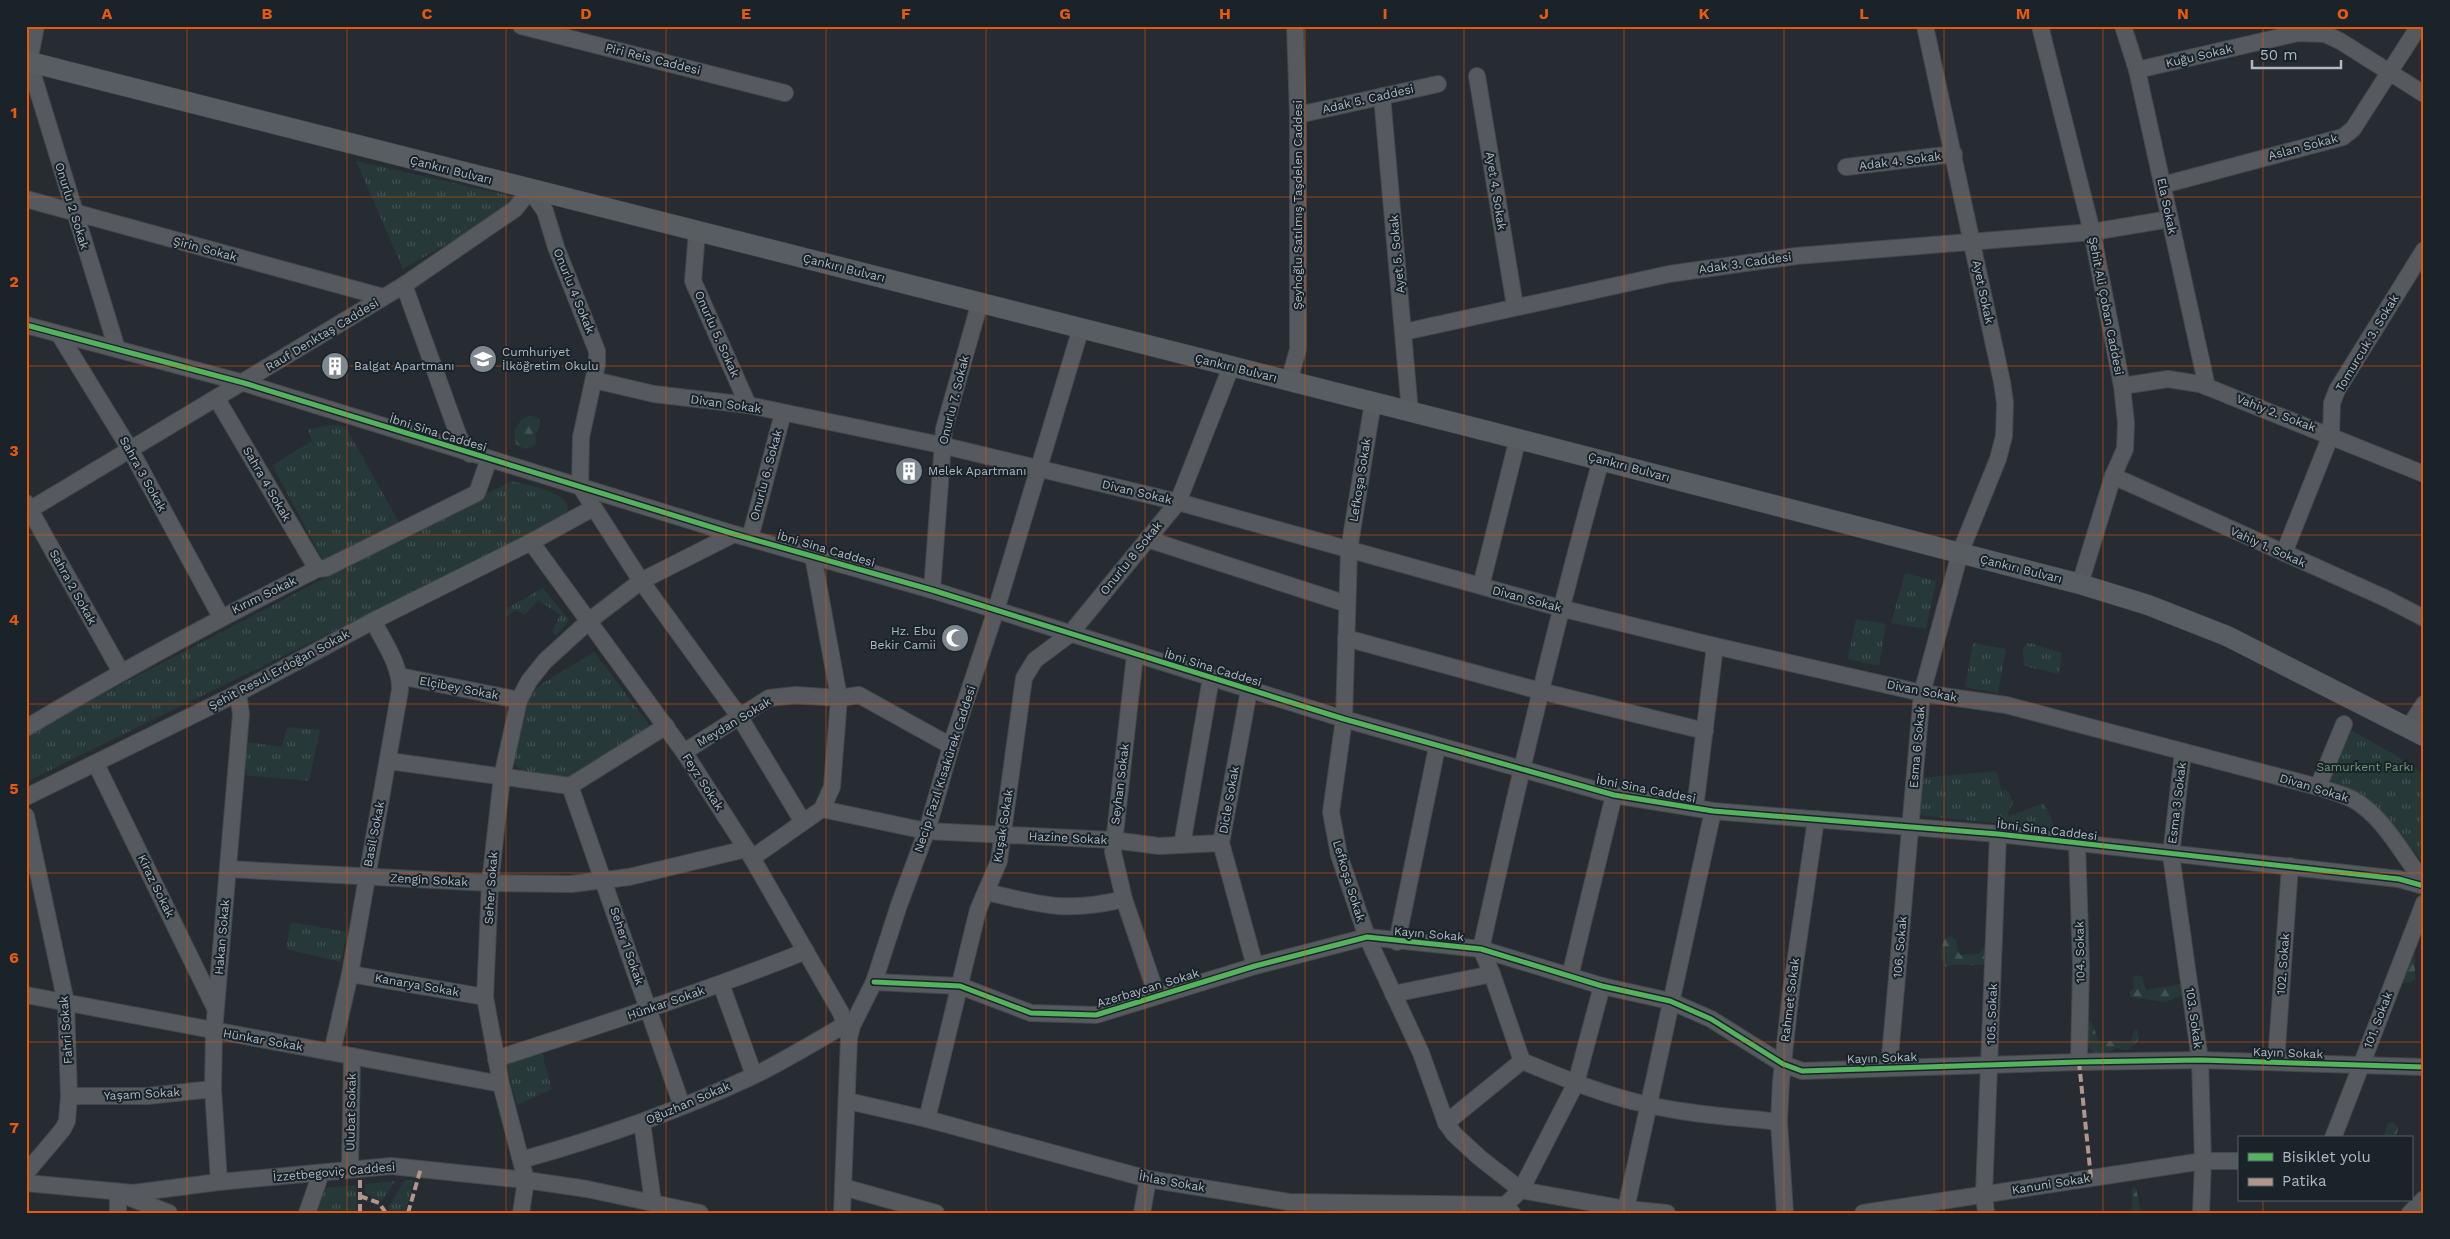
<svg xmlns="http://www.w3.org/2000/svg" width="2450" height="1239" viewBox="0 0 2450 1239" font-family="'Work Sans',sans-serif">
  <defs>
    <pattern id="grass-tufts" width="24" height="20" patternUnits="userSpaceOnUse" patternTransform="scale(1.25)"><rect width="24" height="20" fill="#263837"/><path d="M3 7l-1-3M5 7V3M7 7l1-3M15 17l-1-3M17 17v-4M19 17l1-3" fill="none" stroke="#435352"/></pattern>
    <pattern id="forest-firs" width="22" height="20" patternUnits="userSpaceOnUse" patternTransform="scale(1.25)"><rect width="22" height="20" fill="#263837"/><path d="M5 1l3.5 6h-7zM16 11l3.5 6h-7z" fill="#435352"/></pattern>
  </defs>
  <rect width="100%" height="100%" fill="#262c31"/>
  <g fill="url(#grass-tufts)">
    <polygon points="356,161 508,195 512,199 511,207 403,269"/>
    <polygon points="333,425 343,426 349,433 400,524 323,560 272,465 312,441 308,429"/>
    <path d="M 511,481 C 530,486 553,488 567,503 L 568,514 L 565,518 L 26,782 L 26,734 Z"/>
    <polygon points="1905,573 1936,581 1926,629 1891,623"/>
    <polygon points="543,588 569,620 556,636 552,632 560,615 538,600 525,615 516,610 506,617 507,608"/>
    <polygon points="1856,619 1886,624 1879,666 1848,659"/>
    <polygon points="1973,643 2006,649 1998,693 1965,687"/>
    <polygon points="2030,643 2062,653 2059,674 2024,666 2023,648 2026,644"/>
    <polygon points="594,652 651,727 567,779 521,771 514,763 525,704 531,694 540,685"/>
    <polygon points="287,727 320,730 309,781 243,775 248,742 282,747"/>
    <polygon points="2352,731 2394,754 2424,775 2424,864 2378,807 2364,797 2329,780 2349,733"/>
    <polygon points="1996,771 2009,816 2044,803 2052,820 2053,829 1916,815 1920,778"/>
    <polygon points="291,922 347,932 341,962 286,949"/>
    <polygon points="541,1050 552,1089 517,1105 506,1065"/>
    <polygon points="405,1180 414,1180 405,1213 390,1213 388,1208"/>
    <polygon points="395,1181 382,1201 365,1193 365,1184"/>
    <polygon points="356,1185 357,1213 316,1213 323,1188"/>
  </g>
  <g fill="url(#forest-firs)">
    <path d="M 531,415 L 539,419 C 541,424 540,430 535,433 L 536,443 L 533,447 L 524,449 L 516,444 L 514,430 L 522,419 Z"/>
    <polygon points="2004,788 2010,794 2013,803 2003,821 1997,822 1994,820 2001,810"/>
    <path d="M 1950,936 L 1956,940 L 1958,952 L 1961,955 L 1979,954 L 1985,945 L 1990,948 L 1985,964 C 1972,968 1958,961 1946,967 C 1939,958 1941,947 1945,938 Z"/>
    <polygon points="2415,942 2415,979 2411,983 2400,983"/>
    <polygon points="2137,975 2142,977 2146,990 2180,984 2185,987 2183,995 2166,1002 2130,997 2130,991 2134,988 2133,976"/>
    <path d="M 2089,1020 L 2093,1025 L 2098,1041 L 2131,1041 L 2134,1031 L 2137,1029 L 2139,1039 C 2131,1048 2130,1053 2117,1048 L 2109,1052 L 2093,1054 C 2087,1045 2081,1030 2089,1020 Z"/>
    <polygon points="2393,1122 2398,1128 2396,1138 2383,1138 2388,1123"/>
    <polygon points="2132,1187 2136,1188 2141,1213 2132,1213"/>
  </g>
  <g fill="none" stroke-linecap="round" stroke-linejoin="round">
    <g stroke="#44484b" stroke-width="18">
      <g id="minor">
        <polyline points="36,26 29,62 117,349"/>
        <polyline points="521,26 785,93"/>
        <polyline points="2040,26 2092,232 2122,386 2126,423 2125,449 2113,476 2080,584"/>
        <polyline points="2123,26 2137,70 2207,387"/>
        <polyline points="2137,70 2298,33 2325,34 2340,41 2424,94"/>
        <polyline points="1477,76 1515,306"/>
        <polyline points="1382,96 1410,412"/>
        <polyline points="1298,115 1438,84"/>
        <polyline points="1846,167 1954,154"/>
        <polyline points="2163,185 2343,137 2353,129 2419,26"/>
        <polyline points="26,199 383,297"/>
        <polyline points="697,232 693,281 748,405"/>
        <polyline points="404,285 459,437 470,454"/>
        <polyline points="26,325 244,383 734,534 932,590 1344,719 1614,795 1713,811 1998,834 2399,879 2424,886"/>
        <polyline points="1404,332 1669,274 1796,256 2092,232 2170,219"/>
        <polyline points="59,334 131,451 221,617"/>
        <path d="M 594,380 L 654,394 L 748,405 L 941,445 L 1178,502 L 1560,608 L 1715,646 L 1922,693 L 2006,705 L 2318,787 C 2330,791 2343,794 2354,800 C 2384,817 2403,856 2424,882"/>
        <polyline points="1289,382 1298,349 1298,115 1295,26"/>
        <polyline points="2122,386 2168,379 2200,384 2424,474"/>
        <polyline points="217,399 317,569"/>
        <polyline points="1373,402 1349,550 1344,719 1331,812 1339,855 1367,937 1421,1053 1446,1123 1454,1134 1480,1158 1521,1190 1505,1205 1512,1213"/>
        <path d="M 1601,460 C 1556,622 1517,785 1481,949 L 1492,974 L 1522,1061 C 1563,1078 1606,1096 1649,1105 C 1692,1115 1736,1117 1779,1122"/>
        <polyline points="2113,476 2385,598 2424,618"/>
        <polyline points="26,503 121,672"/>
        <polyline points="26,512 404,285 515,209 530,190 545,211 556,247 597,351 597,364 581,437 580,486 641,581 739,716 803,822"/>
        <polyline points="750,538 783,413"/>
        <polyline points="1147,539 1347,604"/>
        <polyline points="531,542 684,752 752,858 841,1013 849,1038"/>
        <polyline points="2284,553 2331,435 2332,403 2337,390 2424,250"/>
        <polyline points="813,556 839,698 832,787 822,809"/>
        <polyline points="1481,586 1518,438"/>
        <polyline points="932,590 944,429 980,302"/>
        <polyline points="1346,638 1540,691 1705,731"/>
        <polyline points="1135,655 1113,852 1124,899 1157,996"/>
        <polyline points="399,676 519,700"/>
        <polyline points="1249,690 1221,843 1255,966"/>
        <polyline points="2409,727 2424,704"/>
        <path d="M 26,728 C 121,671 218,619 317,569 L 326,568 L 477,493 L 489,459"/>
        <polyline points="684,752 769,698 796,695 839,698 859,695 951,746"/>
        <polyline points="2183,752 2171,855 2200,1060 2203,1161 2201,1213"/>
        <polyline points="389,761 570,786 666,726"/>
        <polyline points="96,764 215,1008"/>
        <polyline points="570,786 682,1106"/>
        <polyline points="2318,787 2344,724"/>
        <polyline points="26,797 238,693 373,621 531,542 593,508"/>
        <polyline points="1695,808 1715,646"/>
        <polyline points="26,816 66,1003 69,1096 67,1121 63,1129 26,1173"/>
        <polyline points="2077,843 2081,966 2079,1062"/>
        <polyline points="1182,845 1211,678"/>
        <polyline points="752,858 822,809 926,831 1113,840 1159,846 1221,843"/>
        <polyline points="228,869 490,883 571,884 629,877 746,849"/>
        <path d="M 986,892 C 1041,905 1068,913 1124,899"/>
        <polyline points="1397,942 1437,747"/>
        <polyline points="350,974 485,997"/>
        <polyline points="1570,976 1614,795"/>
        <polyline points="874,982 960,986 1031,1013 1096,1015 1255,966 1367,937 1481,949 1602,986 1670,1001 1711,1019 1783,1064 1802,1071 2079,1062 2200,1060 2424,1067"/>
        <polyline points="721,984 754,1075"/>
        <polyline points="1602,986 1576,1083 1521,1190 1626,1209 1667,1213"/>
        <polyline points="1393,994 1492,974"/>
        <polyline points="26,995 501,1084"/>
        <path d="M 332,1052 L 350,974 L 400,690 C 401,666 384,642 373,621"/>
        <path d="M 496,1059 C 600,1025 704,992 806,951"/>
        <polyline points="2276,1062 2290,866"/>
        <polyline points="1889,1068 1922,693 1960,553 1998,459 2004,436 2005,403 2002,382 1925,26"/>
        <polyline points="69,1096 147,1096 213,1089"/>
        <polyline points="848,1101 927,1119 1148,1179 1289,1202 1505,1205"/>
        <polyline points="927,1119 978,910 999,861 1024,678 1035,660 1070,634 1178,502 1231,367"/>
        <polyline points="642,1122 653,1203"/>
        <polyline points="1446,1123 1522,1061"/>
        <polyline points="2333,1138 2424,903"/>
        <path d="M 521,1160 C 601,1138 678,1111 753,1076 C 784,1061 815,1042 846,1024"/>
        <polyline points="350,1169 352,1056"/>
        <polyline points="219,1182 213,1089 214,1031 241,714 238,693"/>
        <polyline points="26,1183 133,1193 219,1182 391,1166 526,1180 587,1189 700,1213"/>
        <polyline points="843,1187 936,1213"/>
        <polyline points="118,1213 118,1193 169,1213"/>
        <polyline points="307,1213 321,1173"/>
        <polyline points="521,1213 526,1180 501,1084 485,997 490,883 502,777 519,700 529,681 545,661 589,621 641,581 734,534"/>
        <polyline points="842,1213 849,1038 852,1026 874,982 899,905 928,827 954,736 996,610 1081,328"/>
        <polyline points="1142,1213 1148,1179"/>
        <polyline points="1625,1213 1713,811"/>
        <polyline points="1785,1213 1779,1122 1781,1081 1791,991 1816,819"/>
        <polyline points="1863,1213 2203,1161 2239,1161"/>
        <polyline points="1986,1213 1984,1194 1998,834"/>
        <polyline points="2410,1213 2424,1199"/>
      </g>
    </g>
    <g stroke="#43494e" stroke-width="21">
      <polyline id="major" points="26,61 1491,432 2080,584 2148,605 2227,636 2424,736"/>
    </g>
    <use href="#minor" stroke="#565a5f" stroke-width="16"/>
    <use href="#major" stroke="#585d61" stroke-width="20"/>
    <g stroke="#b2968c" stroke-width="4" stroke-dasharray="8 4" stroke-linecap="butt">
      <polyline points="2079,1062 2091,1178"/>
      <polyline points="360,1168 360,1213"/>
      <polyline points="360,1196 379,1203 386,1213"/>
      <polyline points="408,1213 421,1168"/>
    </g>
    <g stroke="#1a232a" stroke-width="8">
      <g id="cycleway">
        <polyline points="26,325 244,383 734,534 932,590 1344,719 1614,795 1713,811 1998,834 2399,879 2424,886"/>
        <polyline points="874,982 960,986 1031,1013 1096,1015 1255,966 1367,937 1481,949 1602,986 1670,1001 1711,1019 1783,1064 1802,1071 2079,1062 2200,1060 2424,1067"/>
      </g>
    </g>
    <use href="#cycleway" stroke="#56b35d" stroke-width="5"/>
  </g>
  <path fill="none" stroke="#e8590c" stroke-width="1" stroke-opacity="0.55" d="M 187,26 L 187,1213M 347,26 L 347,1213M 506,26 L 506,1213M 666,26 L 666,1213M 826,26 L 826,1213M 986,26 L 986,1213M 1145,26 L 1145,1213M 1305,26 L 1305,1213M 1464,26 L 1464,1213M 1624,26 L 1624,1213M 1784,26 L 1784,1213M 1944,26 L 1944,1213M 2103,26 L 2103,1213M 2263,26 L 2263,1138M 26,197 L 2424,197M 26,366 L 2424,366M 26,535 L 2424,535M 26,704 L 2424,704M 26,873 L 2424,873M 26,1042 L 2424,1042M 2263,1200 L 2263,1213"/>
  <defs>
    <g id="school-disc" transform="scale(1.4375)"><circle r="9.5" fill="#7f888f" stroke="#1a232a"/><path d="M0-5L7-2L0 1L-7-2ZM-4 1L0 2.5L4 1V4Q0 6-4 4Z" fill="#fff"/></g>
    <g id="building-disc" transform="scale(1.4375)"><circle r="9.5" fill="#7f888f" stroke="#1a232a"/><path d="M-4-6H4V6H1V3H-1V6H-4ZM-2.5-4.3h1.7v1.8h-1.7ZM.8-4.3h1.7v1.8H.8ZM-2.5-1h1.7V.8h-1.7ZM.8-1h1.7V.8H.8Z" fill="#fff"/></g>
    <g id="mosque-disc" transform="scale(1.4375)"><circle r="9.5" fill="#7f888f" stroke="#1a232a"/><path d="M3.5-4.9A6 6 0 1 0 3.5 4.9A5 5 0 1 1 3.5-4.9Z" fill="#fff"/></g>
  </defs>
  <g fill-rule="evenodd">
    <use href="#school-disc" x="483" y="359"/>
    <use href="#building-disc" x="335" y="366"/>
    <use href="#building-disc" x="909" y="471"/>
    <use href="#mosque-disc" x="955" y="638"/>
  </g>
  <g text-anchor="middle" dominant-baseline="central" stroke-width="4" stroke-linejoin="round" paint-order="stroke">
    <g font-size="12" fill="#afb9c2" stroke="#1a232a">
      <text transform="translate(2199 56) rotate(-13)">Kuğu Sokak</text>
      <text transform="translate(653 59) rotate(14)">Piri Reis Caddesi</text>
      <text transform="translate(1368 99) rotate(-13)">Adak 5. Caddesi</text>
      <text transform="translate(2303 147) rotate(-15)">Aslan Sokak</text>
      <text transform="translate(1900 161) rotate(-7)">Adak 4. Sokak</text>
      <text transform="translate(451 170) rotate(14)">Çankırı Bulvarı</text>
      <text transform="translate(1496 191) rotate(81)">Ayet 4. Sokak</text>
      <text transform="translate(1298 205) rotate(-90)">Şeyhoğlu Satılmış Taşdelen Caddesi</text>
      <text transform="translate(72 206) rotate(73)">Onurlu 2 Sokak</text>
      <text transform="translate(2167 206) rotate(78)">Ela Sokak</text>
      <text transform="translate(205 249) rotate(15)">Şirin Sokak</text>
      <text transform="translate(1397 254) rotate(-95)">Ayet 5. Sokak</text>
      <text transform="translate(1745 263) rotate(-8)">Adak 3. Caddesi</text>
      <text transform="translate(844 268) rotate(14)">Çankırı Bulvarı</text>
      <text transform="translate(574 291) rotate(68)">Onurlu 4 Sokak</text>
      <text transform="translate(1983 292) rotate(78)">Ayet Sokak</text>
      <text transform="translate(2106 306) rotate(79)">Şehit Ali Çoban Caddesi</text>
      <text transform="translate(717 334) rotate(66)">Onurlu 5. Sokak</text>
      <text transform="translate(322 335) rotate(-31)">Rauf Denktaş Caddesi</text>
      <text transform="translate(2367 343) rotate(-59)">Tomurcuk 3. Sokak</text>
      <text transform="translate(1236 368) rotate(14)">Çankırı Bulvarı</text>
      <text transform="translate(954 400) rotate(-76)">Onurlu 7. Sokak</text>
      <text transform="translate(726 404) rotate(8)">Divan Sokak</text>
      <text transform="translate(2276 413) rotate(21)">Vahiy 2. Sokak</text>
      <text transform="translate(438 433) rotate(17)">İbni Sina Caddesi</text>
      <text transform="translate(1629 467) rotate(15)">Çankırı Bulvarı</text>
      <text transform="translate(143 474) rotate(61)">Sahra 3 Sokak</text>
      <text transform="translate(766 475) rotate(-75)">Onurlu 6. Sokak</text>
      <text transform="translate(1360 480) rotate(-81)">Lefkoşa Sokak</text>
      <text transform="translate(267 484) rotate(60)">Sahra 4 Sokak</text>
      <text transform="translate(1137 492) rotate(13)">Divan Sokak</text>
      <text transform="translate(2268 547) rotate(24)">Vahiy 1. Sokak</text>
      <text transform="translate(826 549) rotate(16)">İbni Sina Caddesi</text>
      <text transform="translate(1131 558) rotate(-51)">Onurlu 8 Sokak</text>
      <text transform="translate(2021 569) rotate(14)">Çankırı Bulvarı</text>
      <text transform="translate(73 587) rotate(61)">Sahra 2 Sokak</text>
      <text transform="translate(264 595) rotate(-26)">Kırım Sokak</text>
      <text transform="translate(1527 599) rotate(15)">Divan Sokak</text>
      <text transform="translate(1213 668) rotate(17)">İbni Sina Caddesi</text>
      <text transform="translate(279 670) rotate(-28)">Şehit Resul Erdoğan Sokak</text>
      <text transform="translate(459 688) rotate(11)">Elçibey Sokak</text>
      <text transform="translate(1922 691) rotate(11)">Divan Sokak</text>
      <text transform="translate(734 722) rotate(-31)">Meydan Sokak</text>
      <text transform="translate(1917 747) rotate(-85)">Esma 6 Sokak</text>
      <text transform="translate(945 769) rotate(-72)">Necip Fazıl Kısakürek Caddesi</text>
      <text transform="translate(703 782) rotate(57)">Feyz Sokak</text>
      <text transform="translate(1120 784) rotate(-83)">Seyhan Sokak</text>
      <text transform="translate(2314 788) rotate(17)">Divan Sokak</text>
      <text transform="translate(1646 789) rotate(11)">İbni Sina Caddesi</text>
      <text transform="translate(1229 800) rotate(-80)">Dicle Sokak</text>
      <text transform="translate(2177 803) rotate(-83)">Esma 3 Sokak</text>
      <text transform="translate(1003 826) rotate(-81)">Kuşak Sokak</text>
      <text transform="translate(2047 830) rotate(7)">İbni Sina Caddesi</text>
      <text transform="translate(374 834) rotate(-79)">Basil Sokak</text>
      <text transform="translate(1068 838) rotate(3)">Hazine Sokak</text>
      <text transform="translate(429 880) rotate(3)">Zengin Sokak</text>
      <text transform="translate(1349 881) rotate(73)">Lefkoşa Sokak</text>
      <text transform="translate(156 886) rotate(64)">Kiraz Sokak</text>
      <text transform="translate(491 888) rotate(-86)">Seher Sokak</text>
      <text transform="translate(1429 934) rotate(5)">Kayın Sokak</text>
      <text transform="translate(222 937) rotate(-85)">Hakan Sokak</text>
      <text transform="translate(627 946) rotate(71)">Seher 1 Sokak</text>
      <text transform="translate(1900 947) rotate(-85)">106. Sokak</text>
      <text transform="translate(2080 952) rotate(-91)">104. Sokak</text>
      <text transform="translate(2283 964) rotate(-86)">102. Sokak</text>
      <text transform="translate(417 985) rotate(10)">Kanarya Sokak</text>
      <text transform="translate(1148 988) rotate(-17)">Azerbaycan Sokak</text>
      <text transform="translate(1790 1000) rotate(-83)">Rahmet Sokak</text>
      <text transform="translate(666 1003) rotate(-19)">Hünkar Sokak</text>
      <text transform="translate(1992 1014) rotate(-88)">105. Sokak</text>
      <text transform="translate(2194 1018) rotate(82)">103. Sokak</text>
      <text transform="translate(2378 1020) rotate(-69)">101. Sokak</text>
      <text transform="translate(66 1030) rotate(-94)">Fahri Sokak</text>
      <text transform="translate(263 1040) rotate(10)">Hünkar Sokak</text>
      <text transform="translate(2288 1053) rotate(2)">Kayın Sokak</text>
      <text transform="translate(1882 1058) rotate(-2)">Kayın Sokak</text>
      <text transform="translate(142 1094) rotate(-3)">Yaşam Sokak</text>
      <text transform="translate(688 1103) rotate(-23)">Oğuzhan Sokak</text>
      <text transform="translate(351 1112) rotate(-89)">Ulubat Sokak</text>
      <text transform="translate(334 1172) rotate(-5)">İzzetbegoviç Caddesi</text>
      <text transform="translate(1172 1182) rotate(10)">İhlas Sokak</text>
      <text transform="translate(2051 1184) rotate(-9)">Kanuni Sokak</text>
    </g>
    <g font-size="12" fill="#afb9c2" stroke="#1a232a" text-anchor="start">
      <text x="502" y="352">Cumhuriyet<tspan x="502" dy="14">İlköğretim Okulu</tspan></text>
      <text x="354" y="366">Balgat Apartmanı</text>
      <text x="928" y="471">Melek Apartmanı</text>
      <text x="936" y="631" text-anchor="end">Hz. Ebu<tspan x="936" dy="14">Bekir Camii</tspan></text>
    </g>
    <g font-size="12" fill="#709674" stroke="#1a232a">
      <text x="2365" y="767">Samurkent Parkı</text>
    </g>
  </g>
  <rect width="2450" height="1239" fill="none" stroke="#1a232a" stroke-width="55"/>
  <rect x="2238" y="1136" width="175" height="65" fill="#1a232a" stroke="#565f67"/>
  <rect x="2248" y="1153" width="25" height="8" fill="#56b35d" stroke="#565f67"/>
  <text x="2282" y="1162" font-size="15" fill="#afb9c2">Bisiklet yolu</text>
  <rect x="2248" y="1178" width="25" height="8" fill="#b2968c" stroke="#565f67"/>
  <text x="2282" y="1186" font-size="15" fill="#afb9c2">Patika</text>
  <path d="M2252 60v8h89v-8" fill="none" stroke="#afb9c2" stroke-width="2.5"/>
  <text x="2260" y="60" font-size="15" fill="#afb9c2" stroke="#1a232a" stroke-width="4" paint-order="stroke">50 m</text>
  <rect x="28" y="28" width="2394" height="1184" fill="none" stroke="#e8590c" stroke-width="2"/>
  <g font-size="16" text-anchor="middle" font-weight="bold" fill="#e8590c">
    <text x="107" y="19">A</text>
    <text x="267" y="19">B</text>
    <text x="427" y="19">C</text>
    <text x="586" y="19">D</text>
    <text x="746" y="19">E</text>
    <text x="906" y="19">F</text>
    <text x="1065" y="19">G</text>
    <text x="1225" y="19">H</text>
    <text x="1385" y="19">I</text>
    <text x="1544" y="19">J</text>
    <text x="1704" y="19">K</text>
    <text x="1864" y="19">L</text>
    <text x="2023" y="19">M</text>
    <text x="2183" y="19">N</text>
    <text x="2343" y="19">O</text>
    <text x="14" y="118">1</text>
    <text x="14" y="287">2</text>
    <text x="14" y="456">3</text>
    <text x="14" y="625">4</text>
    <text x="14" y="794">5</text>
    <text x="14" y="963">6</text>
    <text x="14" y="1133">7</text>
  </g>
</svg>
